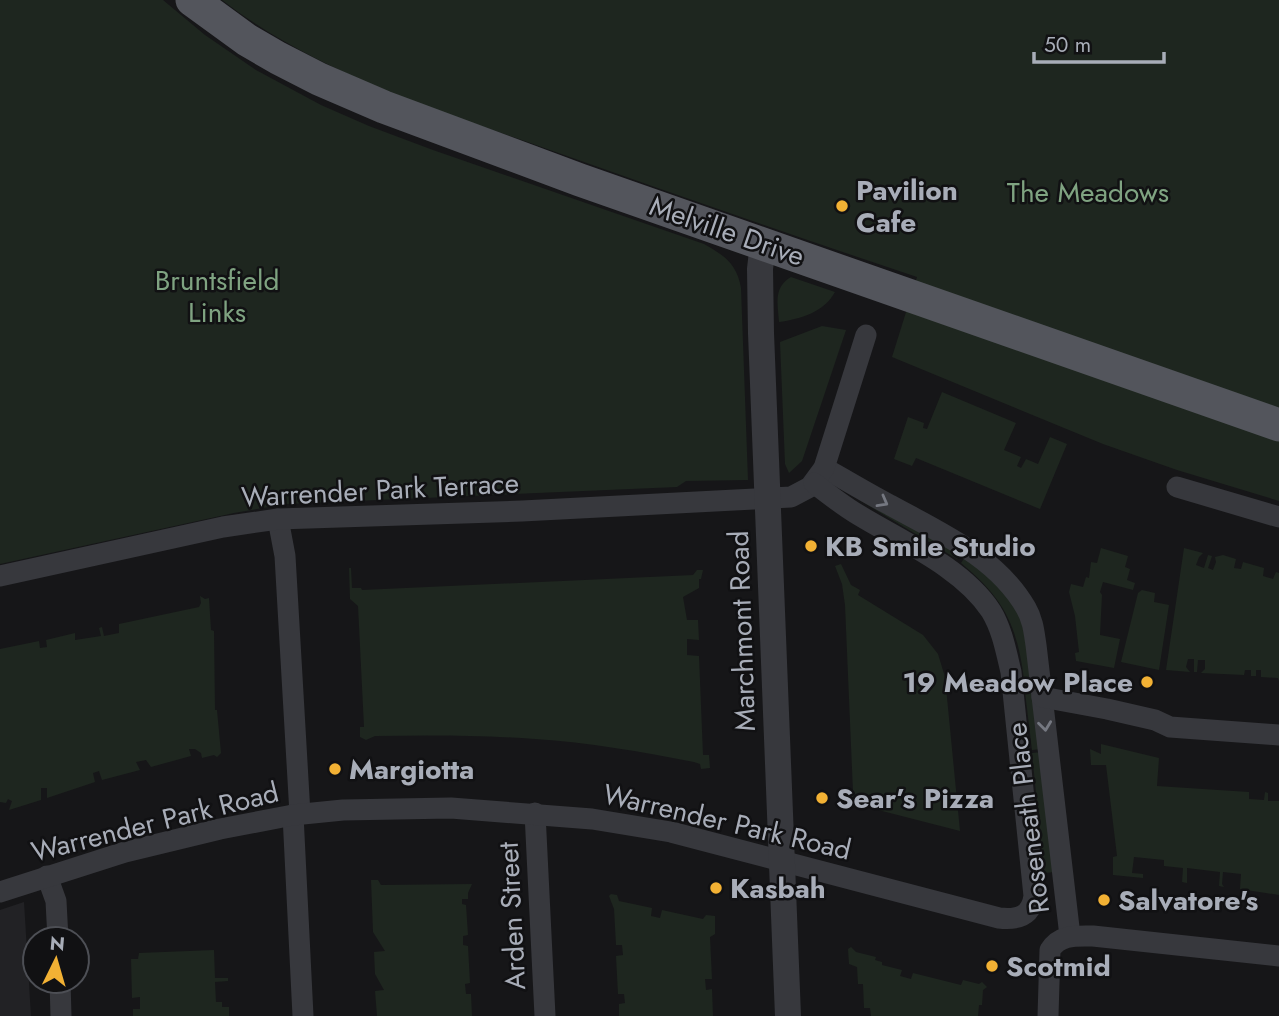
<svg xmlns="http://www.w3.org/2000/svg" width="1279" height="1016" viewBox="0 0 1279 1016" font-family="Jost,sans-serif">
  <rect width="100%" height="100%" fill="#161618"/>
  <polygon fill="#222225" points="24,902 31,1016 0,1016 0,910"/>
  <g fill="#1e261f">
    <path d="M 0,0 L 163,0 L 205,35 L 256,70 L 321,105 L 369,126 L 433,150 L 704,244 C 724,255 737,264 741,288 L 748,480 L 686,481 L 677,487 L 286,504 L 234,513 L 0,564 Z"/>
    <path d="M 222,0 L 1279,0 L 1279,501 L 1177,470 L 1103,444 L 892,357 L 917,277 C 794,236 672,193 550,150 C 437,110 318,74 222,0 Z"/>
    <path d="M 791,277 L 835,292 C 824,312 801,319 779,322 C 778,303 773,288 791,277 Z"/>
    <polygon points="822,326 846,330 802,461 789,473 785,464 780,342"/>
    <polygon points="942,392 1016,423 1004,450 1021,457 1017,466 1021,468 1026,459 1038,464 1050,437 1067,444 1040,509 916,458 912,466 894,459 908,417 924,423 923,428 927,429"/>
    <polygon points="856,498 963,552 957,559"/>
    <polygon points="1101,548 1128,556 1125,567 1130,569 1127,580 1135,583 1133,590 1103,582 1100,592 1102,595 1100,635 1120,639 1114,668 1076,661 1075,653 1079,652 1075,616 1069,592 1071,584 1083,587 1086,577 1089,578 1091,562 1097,563"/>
    <polygon points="1184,548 1203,553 1199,557 1196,565 1204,568 1208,555 1212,556 1208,568 1213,570 1216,562 1215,557 1223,555 1236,559 1234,568 1241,569 1243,562 1264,568 1263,576 1273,579 1276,572 1279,573 1279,681 1278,678 1261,677 1261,670 1256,670 1256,676 1251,676 1251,670 1245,670 1244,675 1201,673 1205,669 1205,660 1198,660 1197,672 1194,672 1194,659 1188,659 1186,667 1190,672 1166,670"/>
    <path d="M 967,554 L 1018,605 L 1035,686 L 1025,687 C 1018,628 1007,601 961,563 Z"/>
    <polygon points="841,564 851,585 860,590 858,595 923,635 938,654 945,677 960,831 851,803 851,792 853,792 845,605 842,584 835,566"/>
    <path d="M 349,568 L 351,568 L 352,588 L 361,588 L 362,590 L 693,575 L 697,570 L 703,570 L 701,579 L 699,579 L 699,588 L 683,597 L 687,620 L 698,620 L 699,640 L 687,639 L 687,655 L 699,656 L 703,755 L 709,755 L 710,768 L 701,769 L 700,764 L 694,762 C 641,752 588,742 535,739 C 482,735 428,735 375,736 L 366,740 L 360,737 L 360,727 L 364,727 L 358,606 L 350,599 Z"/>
    <polygon points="1142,590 1155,593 1154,602 1169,605 1159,670 1121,662 1138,593"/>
    <polygon points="200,596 205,599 209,598 211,630 214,631 215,710 217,710 221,753 217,757 214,755 202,758 201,753 195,749 189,749 191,756 151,767 146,760 136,762 140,770 102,780 99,771 93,773 95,782 47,798 47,788 41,788 41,800 9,810 12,801 8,799 6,803 0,802 0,649 39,641 40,648 47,647 46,640 75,633 75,640 101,636 99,628 102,627 104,636 119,633 119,624 199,607 201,603"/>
    <polygon points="1036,691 1042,749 1032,750 1025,692"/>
    <polygon points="1101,744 1159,758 1157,786 1249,792 1249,799 1264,800 1265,792 1268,793 1268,801 1279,801 1279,895 1240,889 1241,874 1223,872 1222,884 1224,887 1219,886 1220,872 1187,868 1187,883 1182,882 1183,868 1164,866 1164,860 1134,857 1132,873 1143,874 1143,878 1113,875 1113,857 1117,856 1106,765 1091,765 1090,749 1101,754"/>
    <polygon points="1042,752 1055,872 1044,873 1032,753"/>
    <polygon points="371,880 378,880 381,885 472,884 468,893 468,899 462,899 462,904 466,905 468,935 463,936 463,945 468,946 470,983 465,984 466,994 471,994 472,1016 377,1016 375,991 384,990 375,974 374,952 385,951 373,932"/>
    <polygon points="611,894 617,895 619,901 652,908 651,916 660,918 662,910 703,919 706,915 715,916 715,934 710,937 712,979 705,979 706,990 712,989 713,1016 619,1016 619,1004 625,1003 624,994 618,994 616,956 623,955 622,945 616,945 614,909 609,896"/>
    <polygon points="851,947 856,952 876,957 875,960 882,962 882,965 902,970 900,976 911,979 913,973 961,985 963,980 979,984 982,982 987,987 983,990 982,1005 979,1005 978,1016 871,1016 870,1008 864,1008 863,984 858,984 857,967 849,964 848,949"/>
    <polygon points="214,950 215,978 228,978 228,981 215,982 216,1002 222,1002 222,1007 229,1007 229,1016 133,1016 133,1009 140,1009 140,997 132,998 131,959 138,959 139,953"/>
  </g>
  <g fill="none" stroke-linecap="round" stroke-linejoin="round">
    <g stroke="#37383d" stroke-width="21">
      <path d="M 824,468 C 846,480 867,493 890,505 C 939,532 997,557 1026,608 C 1033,620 1034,632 1036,645 L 1070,936"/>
      <polyline points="1177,487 1279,517"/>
      <polyline points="278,519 285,556 300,814"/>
      <polyline points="0,576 223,527 278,519 522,511 791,497 810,487 824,468 866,335"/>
      <polyline points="1042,697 1107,709 1155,720 1170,727 1279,735"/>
      <polyline points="535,813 545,1016"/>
      <polyline points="293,815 303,1016"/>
      <polyline points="47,876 56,901 58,939"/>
      <path d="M 0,892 L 125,852 L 220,829 L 293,815 L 343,810 L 451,808 L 592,819 L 671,832 L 999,918 C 1017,920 1031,917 1034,896 L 1011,672 C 1006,651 1002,629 991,611 C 962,567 901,541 857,514 C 842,505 828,494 814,483"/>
      <polyline points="60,981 61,1016"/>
      <path d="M 1048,1016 L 1050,950 C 1060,934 1076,936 1093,936 L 1279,956"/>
    </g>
    <polyline stroke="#37383d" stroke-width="26" points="763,243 760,269 761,333 788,1016"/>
    <polyline stroke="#53555c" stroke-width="33" points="192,0 247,40 278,58 319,79 384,107 580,180 1279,425"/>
  </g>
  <defs><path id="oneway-chevron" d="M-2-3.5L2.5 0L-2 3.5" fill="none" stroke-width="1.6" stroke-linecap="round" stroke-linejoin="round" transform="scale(1.75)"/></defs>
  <g stroke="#757881">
    <use href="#oneway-chevron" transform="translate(883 502) rotate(29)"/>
    <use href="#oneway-chevron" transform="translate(1045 726) rotate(83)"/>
  </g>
  <g fill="#f2b134" stroke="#111113" stroke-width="2.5">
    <circle cx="842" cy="206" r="7"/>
    <circle cx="811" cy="546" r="7"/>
    <circle cx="1147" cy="682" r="7"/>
    <circle cx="335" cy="769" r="7"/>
    <circle cx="822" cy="798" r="7"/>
    <circle cx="716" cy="888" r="7"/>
    <circle cx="1104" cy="900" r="7"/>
    <circle cx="992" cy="966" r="7"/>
  </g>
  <g text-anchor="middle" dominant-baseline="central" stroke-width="5" stroke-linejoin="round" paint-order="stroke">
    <g font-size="28" font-weight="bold" fill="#a8adb8" stroke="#111113" text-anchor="start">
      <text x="856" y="190">Pavilion<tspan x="856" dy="32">Cafe</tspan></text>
      <text x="825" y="546">KB Smile Studio</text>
      <text x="1133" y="682" text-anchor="end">19 Meadow Place</text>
      <text x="349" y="769">Margiotta</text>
      <text x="836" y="798">Sear’s Pizza</text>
      <text x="730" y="888">Kasbah</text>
      <text x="1118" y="900">Salvatore's</text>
      <text x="1006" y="966">Scotmid</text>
    </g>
    <g font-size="28" fill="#7fa381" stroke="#111113">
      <text x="1088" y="192">The Meadows</text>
      <text x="217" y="280">Bruntsfield<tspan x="217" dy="32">Links</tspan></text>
    </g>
    <g font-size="28" fill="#a8adb8" stroke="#111113">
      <text transform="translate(727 231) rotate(19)">Melville Drive</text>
      <text transform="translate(380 490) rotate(-3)">Warrender Park Terrace</text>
      <text transform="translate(742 631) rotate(-92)">Marchmont Road</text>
      <text transform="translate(1028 818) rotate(-97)">Roseneath Place</text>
      <text transform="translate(155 822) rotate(-14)">Warrender Park Road</text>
      <text transform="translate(727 822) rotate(13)">Warrender Park Road</text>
      <text transform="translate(512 916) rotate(-93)">Arden Street</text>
    </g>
  </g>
  <g transform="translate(56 960) rotate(5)"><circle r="33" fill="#111113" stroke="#4d4f55" stroke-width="2"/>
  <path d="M0-5L12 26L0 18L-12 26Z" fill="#f2b134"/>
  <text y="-10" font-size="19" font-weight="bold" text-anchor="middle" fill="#a8adb8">N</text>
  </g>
  <path d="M1034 52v10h130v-10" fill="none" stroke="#a8adb8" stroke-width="3.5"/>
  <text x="1044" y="52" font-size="21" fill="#a8adb8" stroke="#111113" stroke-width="5" paint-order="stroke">50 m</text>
</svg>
